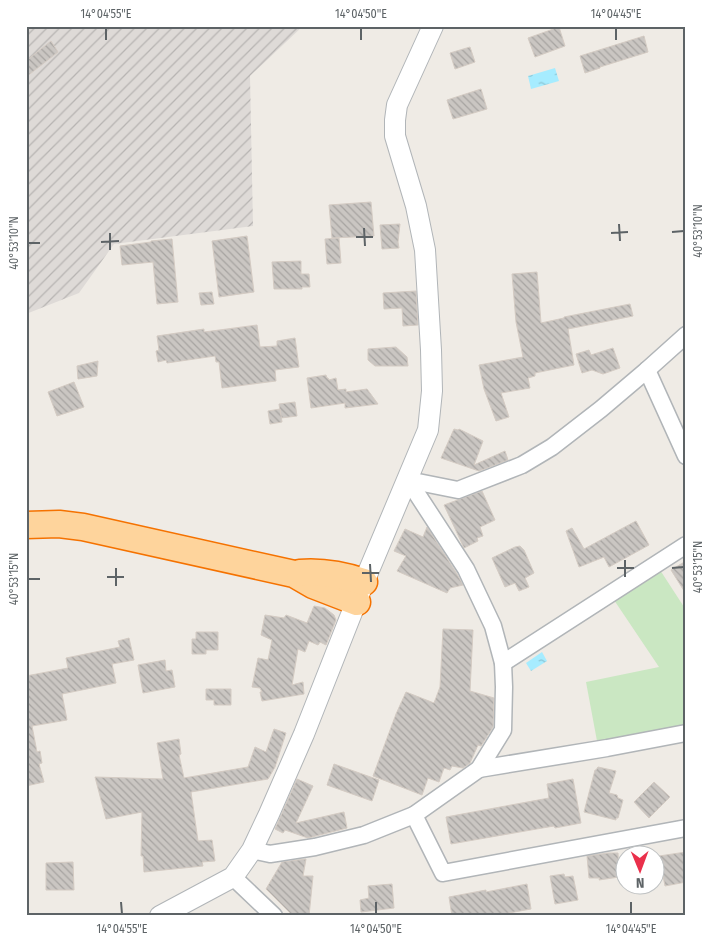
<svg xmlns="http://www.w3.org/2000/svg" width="712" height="942" viewBox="0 0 712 942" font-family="'Fira Sans Condensed',sans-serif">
  <defs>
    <pattern id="industrial-furrows" width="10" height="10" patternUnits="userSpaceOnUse" patternTransform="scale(1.25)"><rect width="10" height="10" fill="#dedad7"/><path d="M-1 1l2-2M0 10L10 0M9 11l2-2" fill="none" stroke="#b7b4b2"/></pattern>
    <pattern id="water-ripples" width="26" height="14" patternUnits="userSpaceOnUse" patternTransform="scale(1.25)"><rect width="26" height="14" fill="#a6ecff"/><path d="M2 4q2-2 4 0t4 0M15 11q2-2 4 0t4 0" fill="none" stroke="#8ac3d2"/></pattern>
    <pattern id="building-back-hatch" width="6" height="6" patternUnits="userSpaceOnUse" patternTransform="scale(1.25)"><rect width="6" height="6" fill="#cac6c2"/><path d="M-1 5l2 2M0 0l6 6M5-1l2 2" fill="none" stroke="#a7a4a1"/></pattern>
  </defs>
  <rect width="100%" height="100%" fill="#efebe5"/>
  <polygon fill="url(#industrial-furrows)" points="26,26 303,26 250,76 253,226 114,244 79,293 26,314"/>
  <polygon fill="#cae7c2" points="660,570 686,610 686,725 597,741 586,682 659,667 614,600"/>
  <g fill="url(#water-ripples)">
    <polygon points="555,68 559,81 531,89 528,76"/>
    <polygon points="542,652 547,661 531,671 526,663"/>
  </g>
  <g fill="url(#building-back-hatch)" stroke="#d4cbc3">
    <polygon points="559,27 565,46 535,57 528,38"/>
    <polygon points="644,36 648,52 600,67 600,68 585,73 580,56"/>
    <polygon points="51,41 58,52 26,77 26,61"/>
    <polygon points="470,47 475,62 455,69 450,53"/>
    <polygon points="481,89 487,109 453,119 447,100"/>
    <polygon points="371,202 374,236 332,238 329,205"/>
    <polygon points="400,224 398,242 399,248 382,249 380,225"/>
    <polygon points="247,236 254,292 219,297 212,241"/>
    <polygon points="339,238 341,263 327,264 325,239"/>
    <polygon points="172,239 178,302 157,304 153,262 122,265 120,246 151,242 151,241"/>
    <polygon points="301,261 301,274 309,274 310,287 302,287 302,289 274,289 272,262"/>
    <polygon points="537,272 541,323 564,318 564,317 630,304 633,316 568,329 574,365 535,373 535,376 528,378 530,388 501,393 509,417 496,421 484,389 479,365 523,357 516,322 512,274"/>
    <polygon points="416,291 418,325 403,326 402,308 384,309 383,293"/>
    <polygon points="212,292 214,304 201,305 199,293"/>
    <polygon points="257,325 260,347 277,346 277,341 295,338 299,367 275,370 276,381 222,388 219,362 216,362 215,356 167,363 166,360 158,362 156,351 159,350 157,336 204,329 204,332"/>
    <polygon points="396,347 407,357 408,366 375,366 368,360 368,349"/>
    <polygon points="613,348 620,368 603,374 592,370 582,373 576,354 589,350 591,355"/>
    <polygon points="98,361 97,376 78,379 77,366"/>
    <polygon points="326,375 327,378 328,378 329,380 336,378 338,390 346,389 346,392 367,389 378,404 345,408 345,403 311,408 307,378"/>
    <polygon points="74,382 84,407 57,416 48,392"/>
    <polygon points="295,402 297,416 281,418 279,404"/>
    <polygon points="280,409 282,422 270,424 268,411"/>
    <polygon points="454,429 458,430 459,429 483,441 474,465 505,451 508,460 479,471 441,458"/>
    <polygon points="482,491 495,520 480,527 483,536 477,538 478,541 464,548 444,505"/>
    <polygon points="636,521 649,545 609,567 604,557 579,567 566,531 572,528 584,549"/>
    <polygon points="427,527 457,574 463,585 450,588 447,593 397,571 406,556 394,551 405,529 423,537"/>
    <polygon points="520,546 524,550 534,573 525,578 529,587 519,591 515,583 505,587 492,558 515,547"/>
    <polygon points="686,561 686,594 671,570"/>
    <polygon points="314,606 325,608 334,615 336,620 326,645 320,642 318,645 309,641 305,652 298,649 292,685 303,682 304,694 262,701 260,692 262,692 260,688 252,687 258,658 268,660 272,640 261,635 265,615 284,618 286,615 307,623"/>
    <polygon points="443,629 473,630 470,691 494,698 493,727 481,746 478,745 470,763 463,768 452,766 450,770 444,768 439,782 428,778 422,795 373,776 396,714 406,692 434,703 440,687"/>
    <polygon points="196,632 218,632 218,650 206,650 206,654 192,654 192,639 196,639"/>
    <polygon points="129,638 134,660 112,664 116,683 62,694 67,720 32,726 37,752 40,751 42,763 39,764 44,782 26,786 26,676 68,668 66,658 120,647 118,641"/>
    <polygon points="165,660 166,671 172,670 175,687 143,693 138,665"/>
    <polygon points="206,689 231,689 231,705 214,705 214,700 206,700"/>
    <polygon points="274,729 286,733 275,767 268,779 191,792 198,841 212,840 215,861 202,862 203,866 144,872 143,856 141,856 142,812 106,819 95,777 163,779 157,743 179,739 181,754 179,755 184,778 248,767 255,747 266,752"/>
    <polygon points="334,764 379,780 372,801 327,785"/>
    <polygon points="598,767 616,771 609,793 617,795 618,798 623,800 618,818 616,818 616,820 584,812 595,770 596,770"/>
    <polygon points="297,779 313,786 296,823 344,812 347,828 308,838 285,830 283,833 275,829"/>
    <polygon points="573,779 581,823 555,828 554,826 451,844 446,817 549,798 547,784"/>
    <polygon points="654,782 670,797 649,818 634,802"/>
    <polygon points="686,852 686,882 665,886 659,856"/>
    <polygon points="608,853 618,853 619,877 599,880 600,878 589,878 587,856"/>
    <polygon points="306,859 303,876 313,876 309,916 293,916 266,889 282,862"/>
    <polygon points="73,862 74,890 46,890 46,863"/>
    <polygon points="564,874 565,877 573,876 578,900 555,904 550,876"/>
    <polygon points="392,884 394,908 361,912 360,900 369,898 368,886"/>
    <polygon points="527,884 531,909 492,916 452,916 449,897 486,890 486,892"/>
  </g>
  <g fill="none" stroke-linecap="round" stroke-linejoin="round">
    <g stroke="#b1b5b8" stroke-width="19">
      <g id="minor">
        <polyline points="647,370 686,456"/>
        <polyline points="408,480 458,490 522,465 552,447 601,409 647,370 686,335"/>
        <polyline points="503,663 686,545"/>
        <polyline points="479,769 607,748 686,733"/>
        <polyline points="414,815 443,873 686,828"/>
        <polyline points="252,850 270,854 315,847 364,835 414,815 479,769 503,730 504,687 503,663 493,626 466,569 408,480"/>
        <polyline points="233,877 274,916"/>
      </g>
    </g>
    <g stroke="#b1b5b8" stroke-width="22">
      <polyline id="tertiary" points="160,916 233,877 252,850 269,814 304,734 364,582 428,430 432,391 431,350 425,250 416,206 395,136 395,120 397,105 433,26"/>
    </g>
    <g stroke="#f57200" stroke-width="29">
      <g id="trunk">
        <polyline points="26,525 59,524 83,527 294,574 313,585 357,602"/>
        <path d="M 300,573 C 323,571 343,575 364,582"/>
      </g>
    </g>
    <use href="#minor" stroke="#fff" stroke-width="16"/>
    <use href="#tertiary" stroke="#fff" stroke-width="20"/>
    <use href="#trunk" stroke="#fed49c" stroke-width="26"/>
  </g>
  <path fill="none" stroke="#5d6366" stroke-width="2" d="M 106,28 L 106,40M 361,28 L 361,40M 616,28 L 616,40M 619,224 L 620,241M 364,228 L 365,246M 672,232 L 684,231M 110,233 L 110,250M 611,233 L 628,232M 356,237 L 373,237M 101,242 L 119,241M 28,243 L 40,243M 625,560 L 625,577M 370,564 L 371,582M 116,568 L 116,586M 617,568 L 634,568M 672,568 L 684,567M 362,573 L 379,573M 107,577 L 124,577M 28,579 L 40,579M 121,902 L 122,914M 376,902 L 376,914M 631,902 L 631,914"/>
  <rect width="712" height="942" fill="none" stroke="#ffffff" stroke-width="55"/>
  <g transform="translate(640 870) rotate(179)"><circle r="24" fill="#ffffff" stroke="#bec1c2"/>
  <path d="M0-4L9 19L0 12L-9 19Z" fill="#ea304b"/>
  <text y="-8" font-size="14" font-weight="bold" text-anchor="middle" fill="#5d6366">N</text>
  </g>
  <rect x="28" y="28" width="656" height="886" fill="none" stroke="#5d6366" stroke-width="2"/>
  <g font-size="12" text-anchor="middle" fill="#5d6366">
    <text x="106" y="18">14°04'55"E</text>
    <text x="361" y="18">14°04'50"E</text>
    <text x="616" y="18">14°04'45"E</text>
    <text transform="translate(698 231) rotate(-90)" y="4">40°53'10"N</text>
    <text transform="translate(14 243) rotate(-90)" y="4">40°53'10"N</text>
    <text transform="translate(698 567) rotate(-90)" y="4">40°53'15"N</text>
    <text transform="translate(14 579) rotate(-90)" y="4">40°53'15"N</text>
    <text x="122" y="933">14°04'55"E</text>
    <text x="376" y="933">14°04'50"E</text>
    <text x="631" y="933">14°04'45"E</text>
  </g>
</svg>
